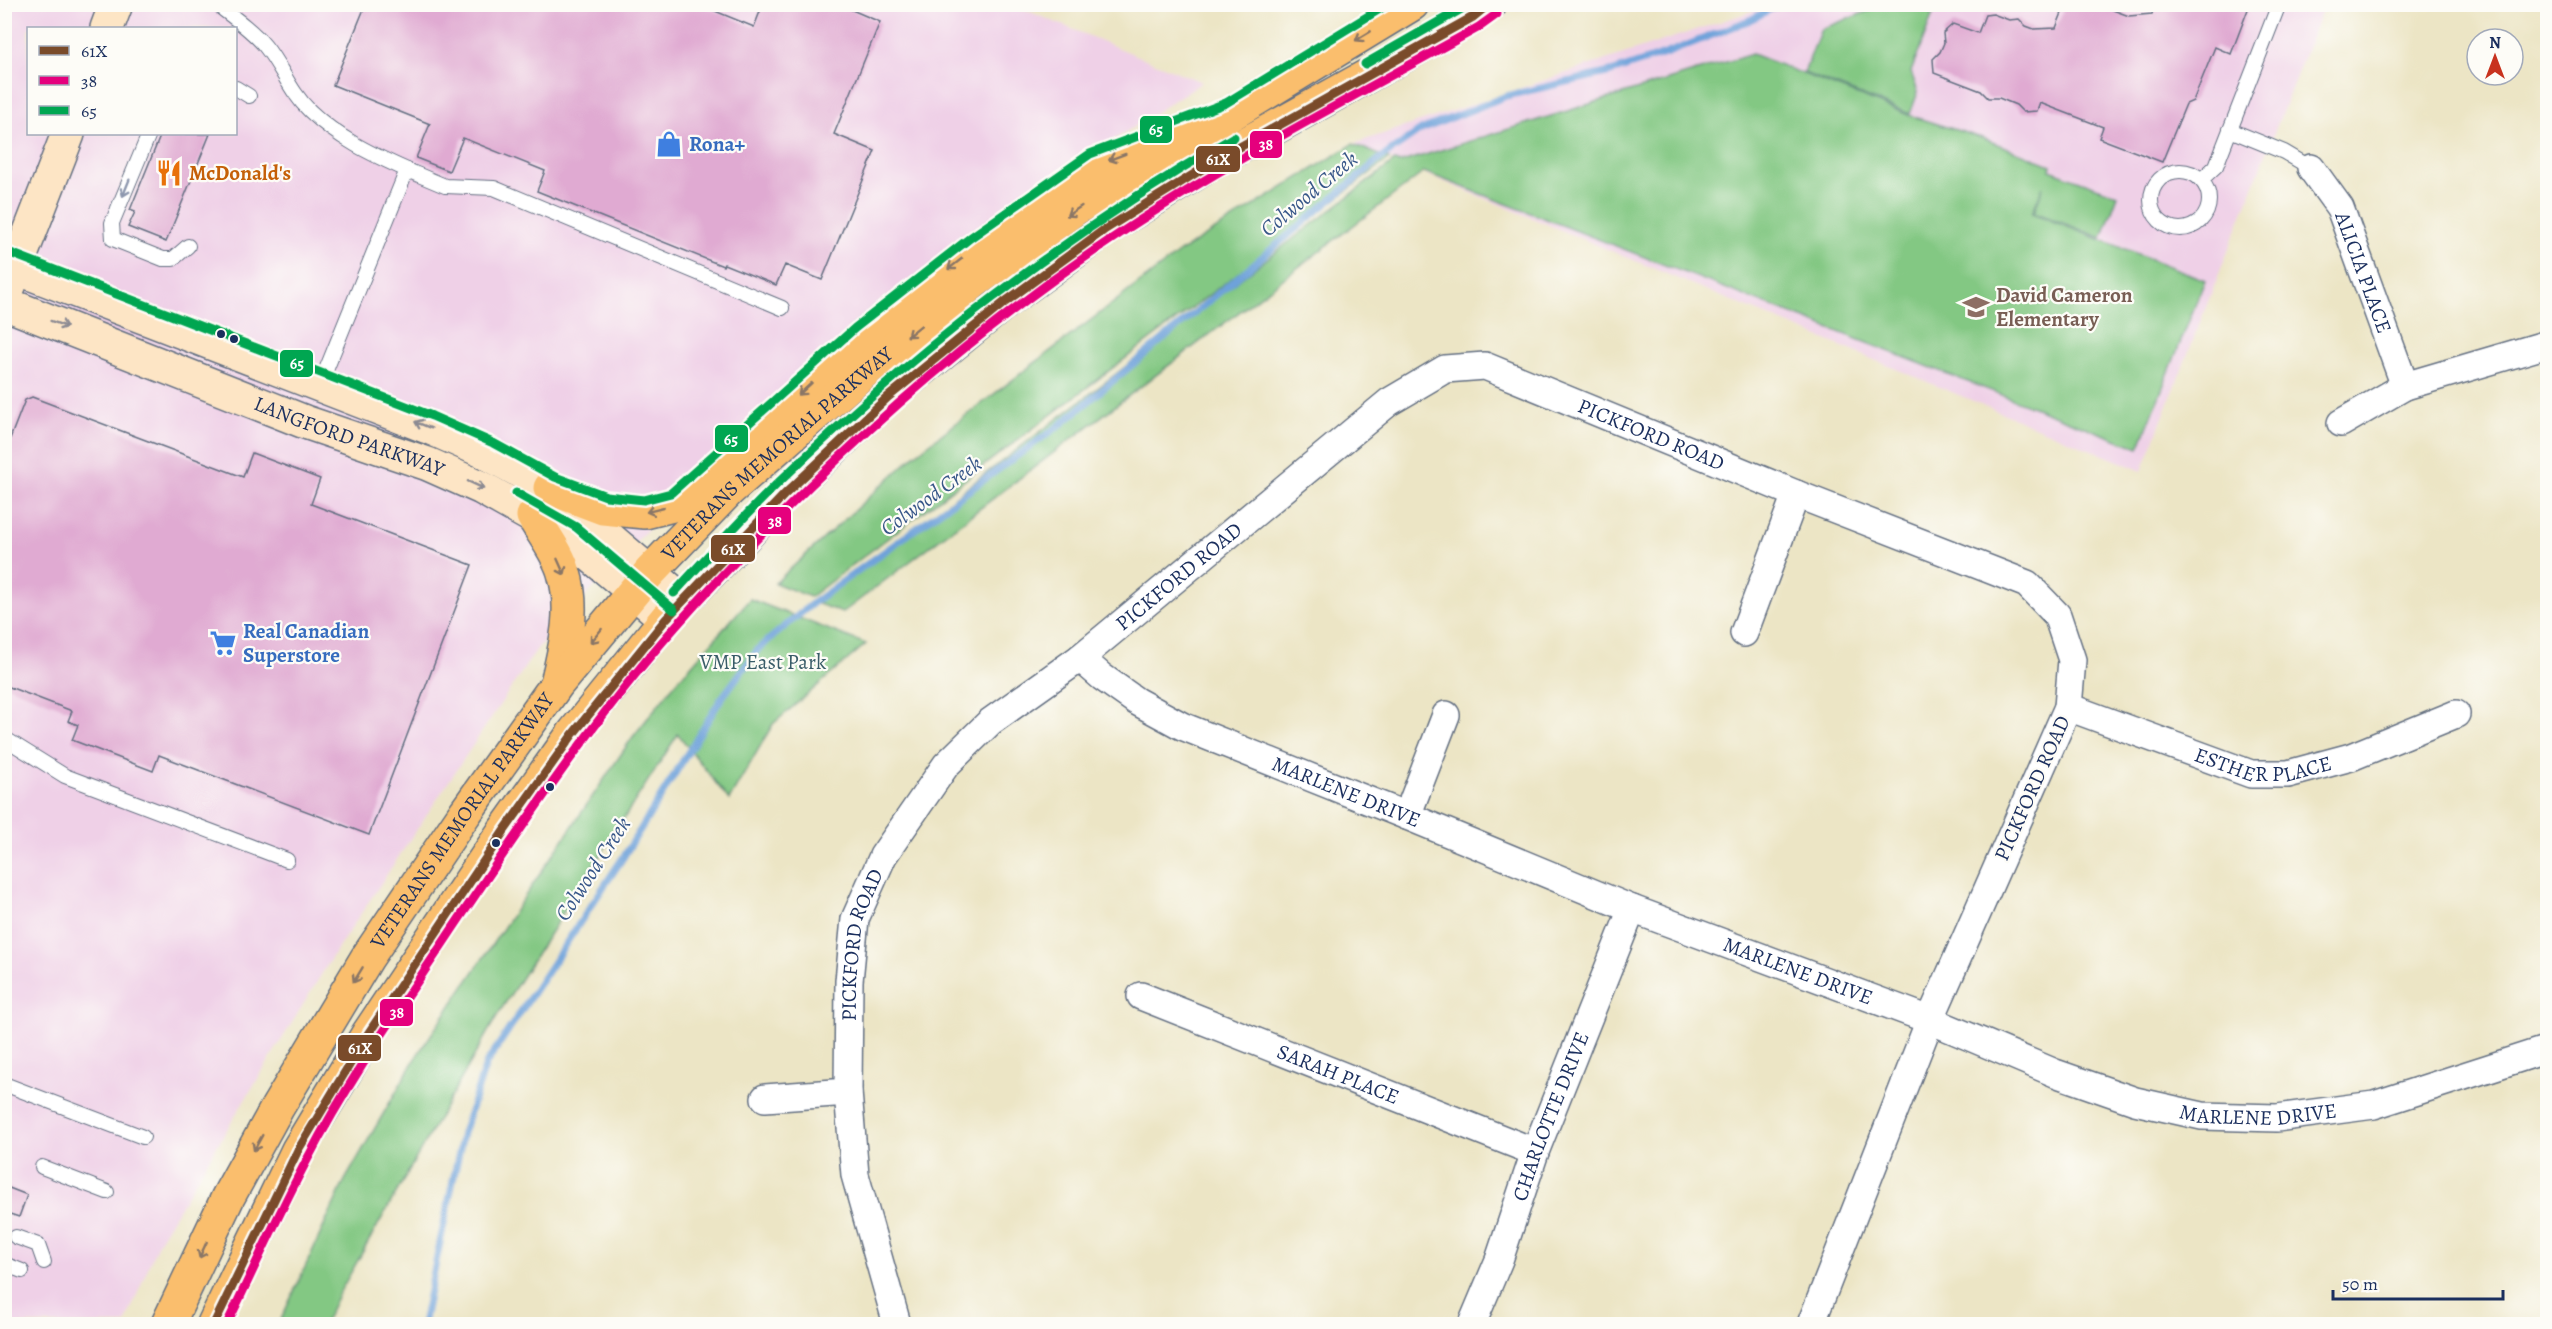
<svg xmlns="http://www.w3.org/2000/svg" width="2552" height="1329" viewBox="0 0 2552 1329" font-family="Alegreya,serif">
  <rect width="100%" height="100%" fill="#fdfcf7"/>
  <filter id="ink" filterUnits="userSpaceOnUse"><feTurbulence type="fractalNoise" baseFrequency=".0167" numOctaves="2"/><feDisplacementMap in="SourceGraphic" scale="12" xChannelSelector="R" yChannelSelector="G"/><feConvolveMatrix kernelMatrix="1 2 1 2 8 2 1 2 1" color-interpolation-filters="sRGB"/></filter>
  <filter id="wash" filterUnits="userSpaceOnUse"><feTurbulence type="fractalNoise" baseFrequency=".008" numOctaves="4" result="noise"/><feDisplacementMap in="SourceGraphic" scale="24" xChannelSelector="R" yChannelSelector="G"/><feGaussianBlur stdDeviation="1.35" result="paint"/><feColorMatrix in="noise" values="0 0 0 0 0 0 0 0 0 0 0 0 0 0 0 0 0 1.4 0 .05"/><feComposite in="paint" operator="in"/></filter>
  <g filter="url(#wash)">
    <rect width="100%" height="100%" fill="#ece5c5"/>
    <g fill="#efd0e7" fill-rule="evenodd">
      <path d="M 5,5 L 1013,5 L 1202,82 L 965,238 L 746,423 L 537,649 L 332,957 L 159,1241 L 125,1324 L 5,1324 ZM 28,28 L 236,28 L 236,134 L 28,134 Z"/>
      <polygon points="1771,5 2324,5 2142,471 1353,144"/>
    </g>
    <g fill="#83c883" stroke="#4f7c70" stroke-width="1.5">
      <polygon points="1884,5 1916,5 1934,11 1911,72 1918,92 1910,114 1804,73 1821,29"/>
      <polygon points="1752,54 1911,116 1982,138 2051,165 2050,170 2118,195 2102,238 2034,212 2043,187 2032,213 2205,280 2139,448 1424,172 842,613 816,603 1395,161 1399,163"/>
      <polygon points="1353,144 1389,159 810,597 775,583 917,453 1181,251"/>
      <polygon points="750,599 866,644 773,724 729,800 678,734 497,1016 337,1297 324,1324 279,1324 345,1180 416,1057 632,738 673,686"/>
    </g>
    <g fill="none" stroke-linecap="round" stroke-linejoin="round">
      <polyline stroke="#6ea2da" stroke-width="7" points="423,1324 463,1133 486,1064 624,856 721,699 759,648 813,603 1060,425 1381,158 1421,130 1506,96 1611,72 1665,54 1750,20 1780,4"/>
    </g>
    <g id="blocks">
      <g fill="#e0aad2">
        <polygon points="366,4 698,4 754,27 763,4 838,4 880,22 834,134 875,151 822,280 785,265 776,285 724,264 723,266 537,191 545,171 463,138 449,171 416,158 430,124 333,85"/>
        <polygon points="2088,4 2108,4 2113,10 2129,16 2152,14 2155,4 2250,4 2231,54 2215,47 2193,101 2186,104 2162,162 2099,138 2103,127 2040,103 2037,111 2023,112 2016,105 1999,98 1988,98 1981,91 1934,73 1933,59 1940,52 1944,43 1943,33 1953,24 1978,33 1985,15 1993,14 2009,20 2019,19 2026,26 2034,29 2056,28 2064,8"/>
        <polygon points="161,134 210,134 166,242 128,227 135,212 130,210"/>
        <polygon points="32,397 243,477 252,453 320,479 311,504 472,565 369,835 159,755 153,771 72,740 78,725 68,721 72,711 4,685 4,454 25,400"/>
        <polygon points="4,1186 27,1195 19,1217 4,1212"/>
      </g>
    </g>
  </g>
  <g filter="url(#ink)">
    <use href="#blocks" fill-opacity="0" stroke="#646f82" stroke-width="1.5"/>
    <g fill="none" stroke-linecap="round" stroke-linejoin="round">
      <g stroke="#646f82" stroke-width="16">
        <g id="lane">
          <path d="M 216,4 C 233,17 252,30 265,46 C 282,67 290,92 310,111 C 338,138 371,154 407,170 L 320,385"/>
          <polyline points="236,88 249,96"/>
          <polyline points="2230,130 2284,152 2311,168"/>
          <polyline points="149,134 112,223 113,239 163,259 173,259 188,246"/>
          <polyline points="407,170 445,186 494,188 782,308"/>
          <circle cx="2180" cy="200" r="29"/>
          <polyline points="2201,180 2216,166 2279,4"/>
          <polyline points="4,738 65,776 287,860"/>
          <polyline points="4,1084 143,1137"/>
          <polyline points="42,1167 107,1192"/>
          <polyline points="16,1237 38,1245 44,1262"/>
          <polyline points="4,1264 22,1271"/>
        </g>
      </g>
      <g stroke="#646f82" stroke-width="30">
        <g id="street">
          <path id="s1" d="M 2311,168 L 2340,208 L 2405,386 L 2548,344"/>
          <polyline points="2341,423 2405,386"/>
          <polyline points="1744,633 1796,494"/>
          <path id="s2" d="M 1080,658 L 1102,677 L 1136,701 L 1182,726 L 1407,816 L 1632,909 L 1930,1020 L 2055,1073 L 2135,1101 L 2202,1116 L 2277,1118 L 2374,1105 L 2548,1049"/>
          <path id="s3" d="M 2068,707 L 2251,774 L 2288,774 L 2351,757 L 2456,714"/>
          <polyline points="1407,816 1446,715"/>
          <path id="s4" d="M 1141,996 L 1535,1152"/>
          <polyline points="765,1098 848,1092"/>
          <path id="s5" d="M 897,1324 L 855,1175 L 848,1092 L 849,981 L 855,919 L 883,856 L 946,765 L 990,722 L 1080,658 L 1389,402 L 1445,369 L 1485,366 L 1796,494 L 2027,584 L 2057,615 L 2072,660 L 2068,707 L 1930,1020 L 1811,1324"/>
          <path id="s6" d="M 1472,1324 L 1499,1260 L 1535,1152 L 1632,909"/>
        </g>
      </g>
      <g stroke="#646f82" stroke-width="36">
        <g id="secondary">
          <polyline points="107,28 116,4"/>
          <polyline points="4,263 428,427 487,453 550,488 683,601"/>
          <polyline points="9,286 68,134"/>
          <path id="s7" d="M 4,303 L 305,422 L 428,464 L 482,488 L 569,537 L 666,619"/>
        </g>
      </g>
      <g stroke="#646f82" stroke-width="36">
        <g id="primary">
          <polyline points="550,488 603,508 645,512 677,504 862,337 977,247 1097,164 1159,141"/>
          <path d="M 533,516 C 543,534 559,554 564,573 C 575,608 566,645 558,679"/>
          <path id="s8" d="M 168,1324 L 228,1197 L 277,1108 L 367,958 L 465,813 L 557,684 L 650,572 L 729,490 L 858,377 L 974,282 L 1075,209 L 1412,4"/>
          <polyline points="214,1324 298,1150 368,1034 504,831 573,734 666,619 785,494 888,397 1005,302 1104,230 1220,158 1473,17 1490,4"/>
        </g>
      </g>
      <use href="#lane" stroke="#fff" stroke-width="14"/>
      <use href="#street" stroke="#fff" stroke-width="27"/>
      <use href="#secondary" stroke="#fde5c5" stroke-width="33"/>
      <use href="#primary" stroke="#fabe6d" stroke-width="33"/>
      <g stroke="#fdfcf7" stroke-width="14">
        <polyline id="bus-1" points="214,1324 298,1150 368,1034 504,831 573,734 666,619 785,494 888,397 1005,302 1104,230 1220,158 1473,17 1489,4"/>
      </g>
      <g stroke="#fdfcf7" stroke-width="14">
        <path id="bus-2" d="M 227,1324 C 254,1269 279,1212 308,1158 C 349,1079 402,1005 451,931 C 521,827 592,721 676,626 C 804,482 950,348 1110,240 C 1228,161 1355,96 1479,27 L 1497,14"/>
      </g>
      <g stroke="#fdfcf7" stroke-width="14">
        <g id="bus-3">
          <polyline points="1365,64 1470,4"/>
          <polyline points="8,252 432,416 493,443 555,477 606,496 644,500 671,493 855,328 970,238 1090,154 1226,103 1388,4"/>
          <polyline points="516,493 576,527 674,610"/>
          <path d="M 674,593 C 708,556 741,519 777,484 C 915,350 1067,233 1234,137"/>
        </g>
      </g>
      <use href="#bus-1" stroke="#7a4b2a" stroke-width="9"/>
      <use href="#bus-2" stroke="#e5007d" stroke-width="9"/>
      <use href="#bus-3" stroke="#00a651" stroke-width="9"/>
    </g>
    <defs><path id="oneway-shaft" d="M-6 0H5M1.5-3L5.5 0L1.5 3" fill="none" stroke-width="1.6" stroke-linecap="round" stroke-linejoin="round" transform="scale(1.5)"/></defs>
    <g stroke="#8a7666">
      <use href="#oneway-shaft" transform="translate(1363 36) rotate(149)"/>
      <use href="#oneway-shaft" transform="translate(1117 157) rotate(160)"/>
      <use href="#oneway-shaft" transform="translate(1074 211) rotate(146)"/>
      <use href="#oneway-shaft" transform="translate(955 264) rotate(142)"/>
      <use href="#oneway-shaft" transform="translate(914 331) rotate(141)"/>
      <use href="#oneway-shaft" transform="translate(805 389) rotate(138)"/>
      <use href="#oneway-shaft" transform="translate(655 510) rotate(166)"/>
      <use href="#oneway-shaft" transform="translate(561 567) rotate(66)"/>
      <use href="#oneway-shaft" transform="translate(596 636) rotate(129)"/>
      <use href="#oneway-shaft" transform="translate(358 975) rotate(121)"/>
      <use href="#oneway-shaft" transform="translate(258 1143) rotate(119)"/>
      <use href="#oneway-shaft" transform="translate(203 1250) rotate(115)"/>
    </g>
    <use stroke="#8d97ae" href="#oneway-shaft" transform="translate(126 188) rotate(112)"/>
    <g stroke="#8c8a92">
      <use href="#oneway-shaft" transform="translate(59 324) rotate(20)"/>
      <use href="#oneway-shaft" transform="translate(423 425) rotate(-158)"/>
      <use href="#oneway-shaft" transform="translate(476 485) rotate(25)"/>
    </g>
  </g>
  <defs>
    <g id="shop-bare" transform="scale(2.07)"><path d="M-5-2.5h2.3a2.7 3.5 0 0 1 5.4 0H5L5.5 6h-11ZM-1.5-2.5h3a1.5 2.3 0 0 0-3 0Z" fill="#3f7fe0" stroke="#fdfcf7" stroke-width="2.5" paint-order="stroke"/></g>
    <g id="restaurant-bare" transform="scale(2.07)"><path d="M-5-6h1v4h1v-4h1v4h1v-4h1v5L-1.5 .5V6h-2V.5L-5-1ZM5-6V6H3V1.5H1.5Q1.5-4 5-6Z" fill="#e8710a" stroke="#fdfcf7" stroke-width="2.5" paint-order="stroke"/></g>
    <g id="school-bare" transform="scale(2.07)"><path d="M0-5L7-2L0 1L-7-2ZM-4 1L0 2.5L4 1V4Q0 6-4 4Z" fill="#8d6e63" stroke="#fdfcf7" stroke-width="2.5" paint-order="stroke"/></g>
    <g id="supermarket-bare" transform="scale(2.07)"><path d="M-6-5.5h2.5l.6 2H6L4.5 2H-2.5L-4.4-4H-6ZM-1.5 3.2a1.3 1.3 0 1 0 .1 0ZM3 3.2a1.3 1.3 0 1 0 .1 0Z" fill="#3f7fe0" stroke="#fdfcf7" stroke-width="2.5" paint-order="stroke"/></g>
  </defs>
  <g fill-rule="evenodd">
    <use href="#shop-bare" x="669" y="144"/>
    <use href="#restaurant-bare" x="169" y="173"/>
    <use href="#school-bare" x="1976" y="307"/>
    <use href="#supermarket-bare" x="223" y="643"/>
  </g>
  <g fill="#1b2f5e" stroke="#fdfcf7" stroke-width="2">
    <circle cx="221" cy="334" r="5"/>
    <circle cx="234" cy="339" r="5"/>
    <circle cx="550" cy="787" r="5"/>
    <circle cx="496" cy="843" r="5"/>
  </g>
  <g text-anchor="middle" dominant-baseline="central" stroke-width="4.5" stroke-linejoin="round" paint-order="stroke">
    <g font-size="21" font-weight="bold" fill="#366cbe" stroke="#fdfcf7" text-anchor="start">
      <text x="689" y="144">Rona+</text>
      <text x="243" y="631">Real Canadian<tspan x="243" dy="24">Superstore</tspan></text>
    </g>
    <g font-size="21" font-weight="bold" fill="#c56008" stroke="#fdfcf7" text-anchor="start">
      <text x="189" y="173">McDonald's</text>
    </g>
    <g font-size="21" fill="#1b2f5e" stroke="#fdfcf7">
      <text stroke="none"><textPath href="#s1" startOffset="118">ALICIA PLACE</textPath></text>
      <text stroke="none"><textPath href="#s5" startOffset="1449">PICKFORD ROAD</textPath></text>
      <text stroke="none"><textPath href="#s7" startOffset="370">LANGFORD PARKWAY</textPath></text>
      <text stroke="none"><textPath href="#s8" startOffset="1070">VETERANS MEMORIAL PARKWAY</textPath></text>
      <text stroke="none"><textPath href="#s5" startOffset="891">PICKFORD ROAD</textPath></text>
      <text stroke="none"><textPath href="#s3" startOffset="206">ESTHER PLACE</textPath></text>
      <text transform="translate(2032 788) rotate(-66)">PICKFORD ROAD</text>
      <text stroke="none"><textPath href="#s2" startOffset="300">MARLENE DRIVE</textPath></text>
      <text stroke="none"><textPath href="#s8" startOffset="584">VETERANS MEMORIAL PARKWAY</textPath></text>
      <text stroke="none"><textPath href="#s5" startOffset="387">PICKFORD ROAD</textPath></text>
      <text stroke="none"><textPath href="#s2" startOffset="786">MARLENE DRIVE</textPath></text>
      <text stroke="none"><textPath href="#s4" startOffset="212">SARAH PLACE</textPath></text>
      <text stroke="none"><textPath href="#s2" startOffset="1272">MARLENE DRIVE</textPath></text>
      <text stroke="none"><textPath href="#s6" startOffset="222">CHARLOTTE DRIVE</textPath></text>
    </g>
    <g font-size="21" font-weight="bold" fill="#785e54" stroke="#fdfcf7" text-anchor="start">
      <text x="1996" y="295">David Cameron<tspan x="1996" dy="24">Elementary</tspan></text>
    </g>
    <g font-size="21" fill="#3a5d69" stroke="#fdfcf7">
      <text x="763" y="662">VMP East Park</text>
    </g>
    <g font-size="22" font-style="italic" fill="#385789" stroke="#fdfcf7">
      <text transform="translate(1309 194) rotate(-40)">Colwood Creek</text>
      <text transform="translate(931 496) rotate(-36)">Colwood Creek</text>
      <text transform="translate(593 869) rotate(-57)">Colwood Creek</text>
    </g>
  </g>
  <g stroke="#fdfcf7" stroke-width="2">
    <rect x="1139" y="115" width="34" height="29" rx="6" fill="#00a651"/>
    <rect x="1249" y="130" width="34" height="29" rx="6" fill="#e5007d"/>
    <rect x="1195" y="145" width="46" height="28" rx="6" fill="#7a4b2a"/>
    <rect x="279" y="349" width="35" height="29" rx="6" fill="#00a651"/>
    <rect x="714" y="424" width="35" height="29" rx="6" fill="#00a651"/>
    <rect x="757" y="506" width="35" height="29" rx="6" fill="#e5007d"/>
    <rect x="710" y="534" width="46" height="29" rx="6" fill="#7a4b2a"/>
    <rect x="379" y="998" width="35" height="29" rx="6" fill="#e5007d"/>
    <rect x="337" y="1034" width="45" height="28" rx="6" fill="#7a4b2a"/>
  </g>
  <g font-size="16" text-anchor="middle" font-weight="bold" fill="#fff">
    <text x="1156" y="135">65</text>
    <text x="1266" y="150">38</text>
    <text x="1218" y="165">61X</text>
    <text x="297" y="369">65</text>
    <text x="731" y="445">65</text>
    <text x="775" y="527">38</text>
    <text x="733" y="555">61X</text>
    <text x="397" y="1018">38</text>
    <text x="360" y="1054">61X</text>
  </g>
  <rect width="2552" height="1329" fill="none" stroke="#fdfcf7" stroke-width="24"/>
  <rect x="27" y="27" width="210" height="108" fill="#fdfcf7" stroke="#a3aaba" stroke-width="1.5"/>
  <rect x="39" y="46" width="30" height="9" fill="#7a4b2a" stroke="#a3aaba" stroke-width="1.5"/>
  <text x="81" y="57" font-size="18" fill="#1b2f5e">61X</text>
  <rect x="39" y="76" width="30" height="9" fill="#e5007d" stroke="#a3aaba" stroke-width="1.5"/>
  <text x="81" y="87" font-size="18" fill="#1b2f5e">38</text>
  <rect x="39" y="106" width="30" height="9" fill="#00a651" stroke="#a3aaba" stroke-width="1.5"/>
  <text x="81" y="117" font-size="18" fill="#1b2f5e">65</text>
  <g transform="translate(2495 57)"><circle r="28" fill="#fdfcf7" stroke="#a3aaba" stroke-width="1.5"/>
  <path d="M0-4.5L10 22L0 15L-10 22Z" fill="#c8321e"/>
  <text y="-9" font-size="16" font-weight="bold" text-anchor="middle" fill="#1b2f5e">N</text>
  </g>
  <path d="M2333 1290v9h170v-9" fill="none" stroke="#1b2f5e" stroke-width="3"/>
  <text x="2342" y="1290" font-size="18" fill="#1b2f5e" stroke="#fdfcf7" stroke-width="4.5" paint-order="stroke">50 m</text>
</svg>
